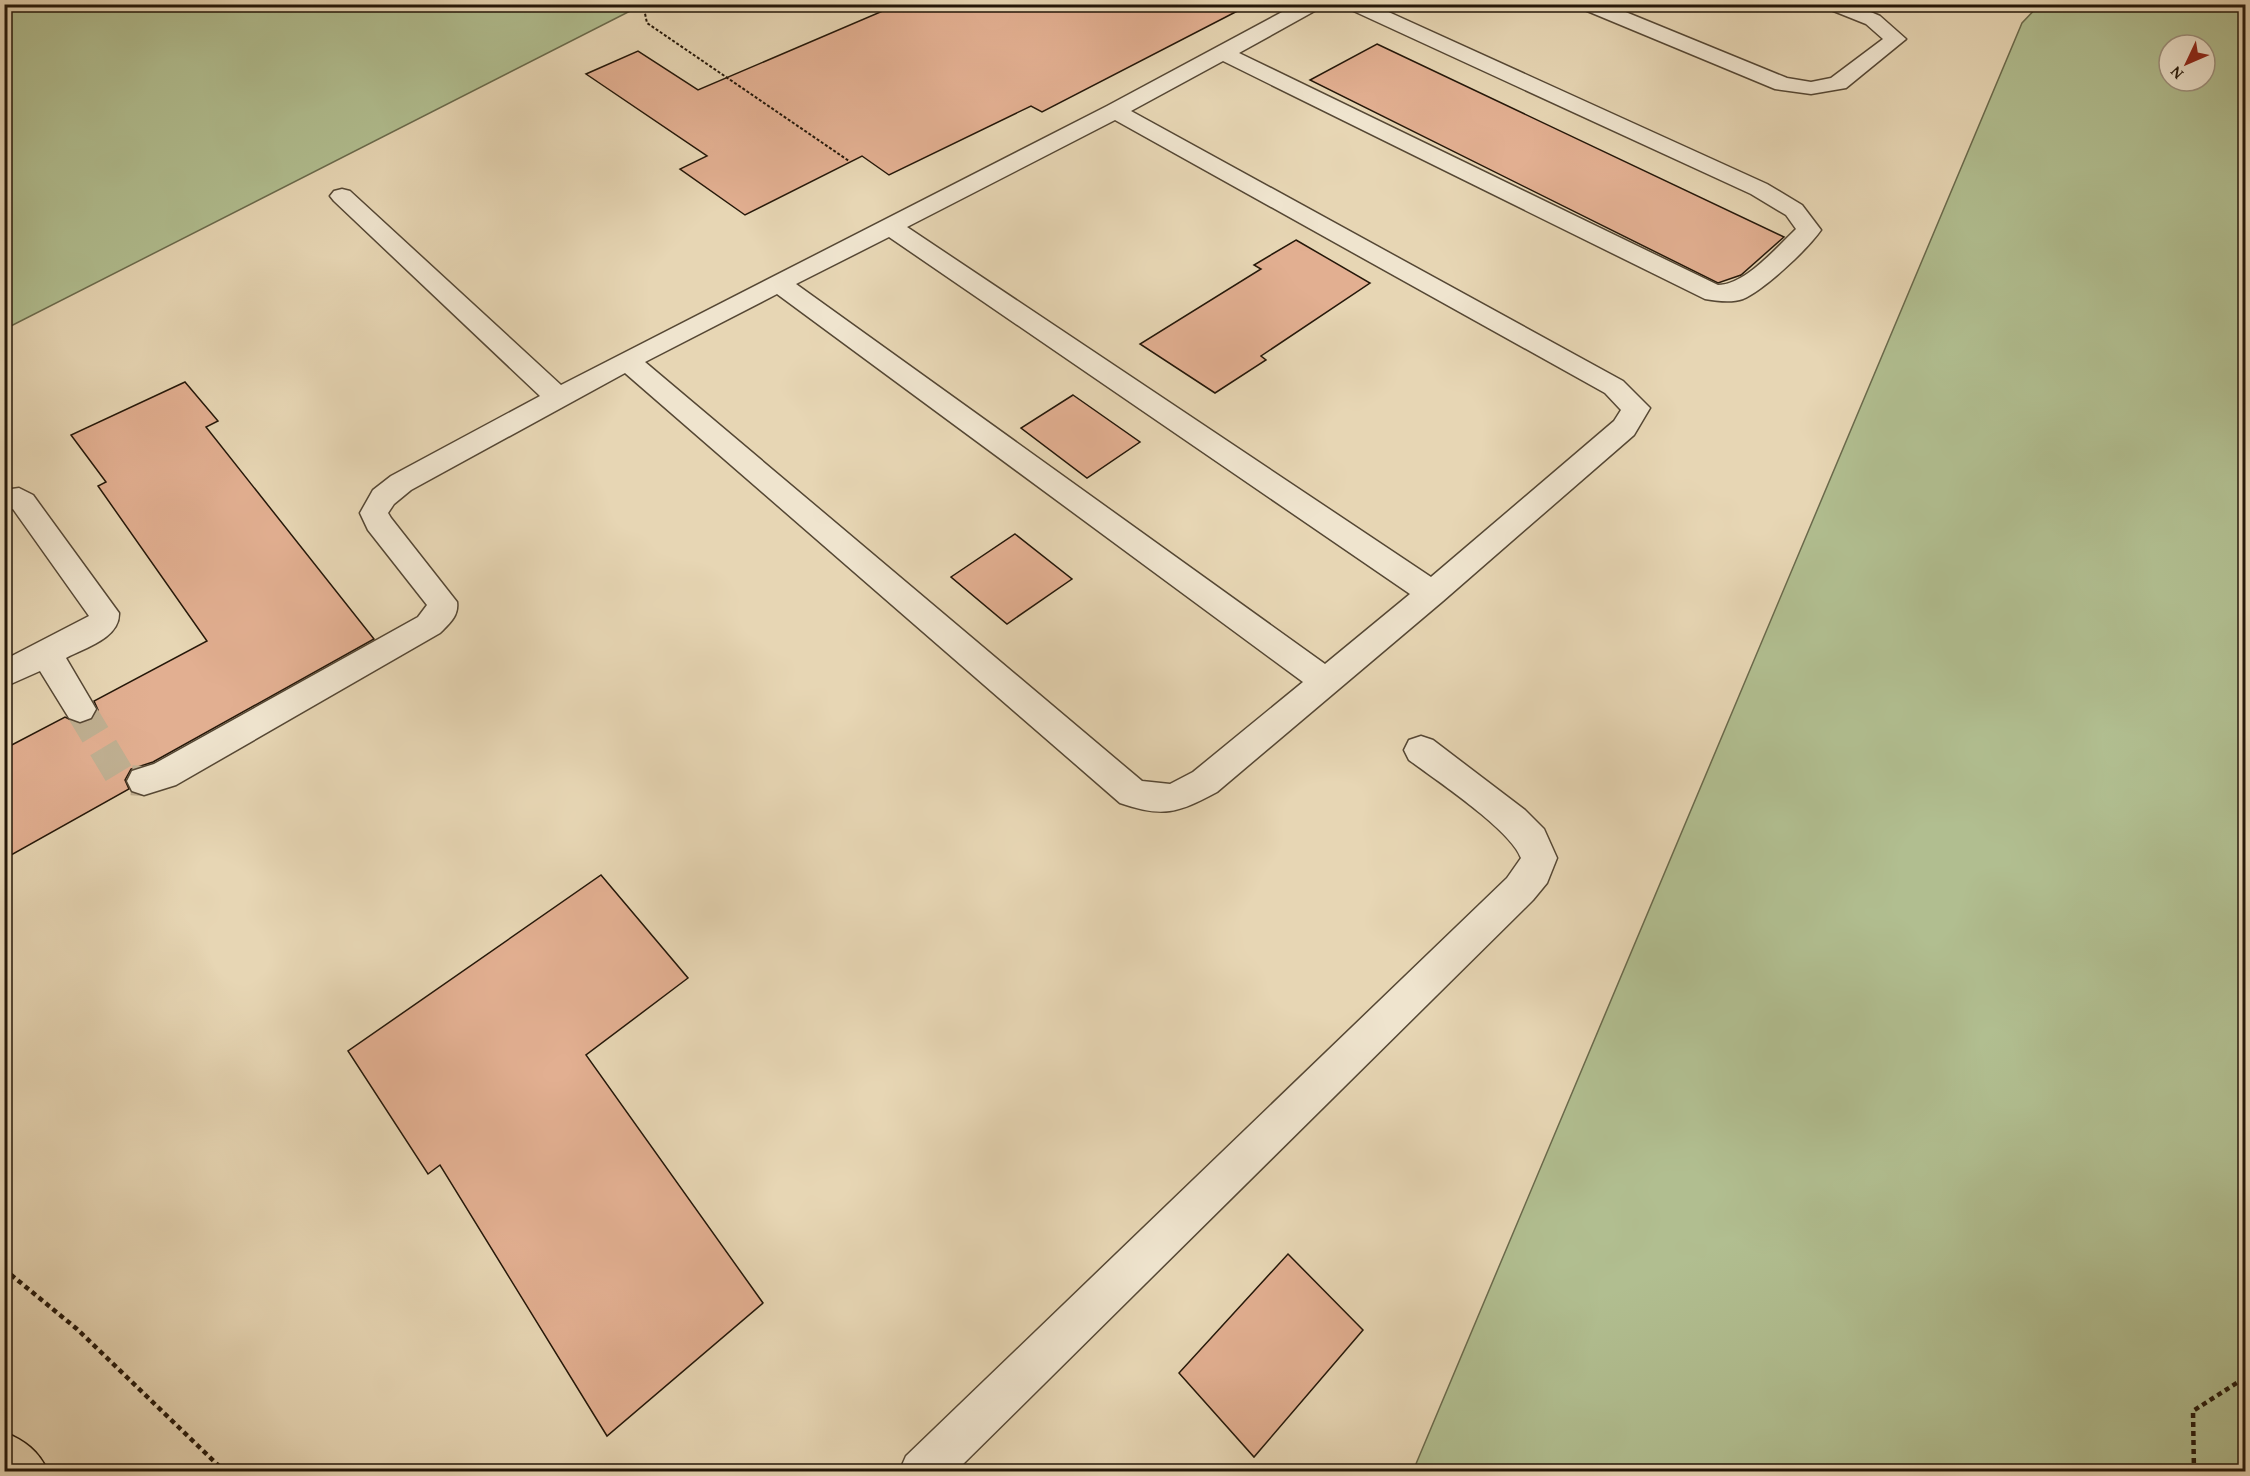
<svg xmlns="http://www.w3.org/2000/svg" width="2250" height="1476" viewBox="0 0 2250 1476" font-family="'Gentium Book Plus',serif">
  <rect width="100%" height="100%" fill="#e7d6b4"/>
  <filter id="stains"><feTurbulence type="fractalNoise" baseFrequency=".00333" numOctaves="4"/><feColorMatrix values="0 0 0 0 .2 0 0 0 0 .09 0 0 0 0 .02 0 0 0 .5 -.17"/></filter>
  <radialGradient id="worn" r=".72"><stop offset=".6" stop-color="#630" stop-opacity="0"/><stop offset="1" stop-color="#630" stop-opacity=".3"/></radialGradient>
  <g fill="#b1be90" stroke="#6a6a4c" stroke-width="1.5" fill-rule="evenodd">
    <polygon points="5,4 642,4 642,5 5,329"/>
    <path d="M 2039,5 L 2245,5 L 2245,1471 L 1413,1471 L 2022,23 ZM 2169,45 L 2205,45 L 2205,81 L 2169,81 Z"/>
  </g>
  <g fill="#e2af91" stroke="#241709" stroke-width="1.5">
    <polygon points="899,4 1251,4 1042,112 1031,106 889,175 862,156 745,215 680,169 707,156 586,74 638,51 698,90"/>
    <polygon points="1377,44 1784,237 1741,275 1718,283 1310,80"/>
    <polygon points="1296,240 1370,283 1261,356 1266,360 1215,393 1140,344 1261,269 1254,265"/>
    <polygon points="185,382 218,421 206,427 374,639 153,762 131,769 125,780 129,789 4,859 4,749 65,717 79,724 92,720 98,710 94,701 207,641 98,486 106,482 71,435"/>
    <polygon points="1073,395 1140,442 1087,478 1021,428"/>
    <polygon points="1015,534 1072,579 1007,624 951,577"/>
    <polygon points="601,875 688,978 586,1055 763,1303 607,1436 440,1165 428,1174 348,1051"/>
    <polygon points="1288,1254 1363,1330 1254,1457 1179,1373"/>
  </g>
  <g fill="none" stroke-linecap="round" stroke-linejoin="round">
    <polyline stroke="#c0b092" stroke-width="30" stroke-dasharray="30 15" stroke-linecap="butt" points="80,709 119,774 129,780 144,781"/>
    <g stroke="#554734" stroke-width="3">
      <g id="minor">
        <path d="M 1297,4 L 1323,4 L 1320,8 L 1239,53 L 1718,285 C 1745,285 1777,247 1796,229 L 1786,215 L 1751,194 L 1347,8 L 1344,4 L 1371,4 L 1767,184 L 1802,205 L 1821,230 C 1807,250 1765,289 1743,299 C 1732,303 1716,301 1705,299 L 1223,61 L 1131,111 L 1623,381 L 1650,408 L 1634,435 L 1443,601 L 1217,792 C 1178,813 1163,818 1120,803 L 625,373 L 411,490 L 394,504 L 388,513 L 391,518 L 457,602 C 459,616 449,624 440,633 L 176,785 L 144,795 L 132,791 L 127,781 L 132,771 L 154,764 L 418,617 L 427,605 L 368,530 L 360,513 L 373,490 L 391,476 L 540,396 L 334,201 L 330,196 L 334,191 L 342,189 L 350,191 L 561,385 L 1107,106 ZM 1115,120 L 1605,393 L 1621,410 L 1614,421 L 1431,577 L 907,227 ZM 889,237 L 1410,594 L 1325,664 L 796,284 ZM 777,294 L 1303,682 L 1193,772 L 1170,784 L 1142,781 L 645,362 Z"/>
        <polygon points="1577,4 1606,4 1787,78 1811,82 1831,78 1883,39 1866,24 1826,8 1823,4 1852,4 1880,16 1906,39 1846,88 1811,94 1775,89 1580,8"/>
        <path d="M 19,488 L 33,495 L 119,613 C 120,638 85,648 66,658 L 96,709 L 91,718 L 80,722 L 69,718 L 40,671 L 4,687 L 4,660 L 89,616 L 13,509 L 4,510 L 4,490 Z"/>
        <path d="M 1421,736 L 1433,740 L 1525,810 L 1544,829 L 1557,858 L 1547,883 L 1533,900 L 955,1472 L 899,1472 L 906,1456 L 1507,878 L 1521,858 C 1511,830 1436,780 1409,760 L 1404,750 L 1409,740 Z"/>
      </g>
    </g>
    <g stroke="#241709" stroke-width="3">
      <path id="major" d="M 4,1432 C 25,1441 39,1451 48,1472 L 4,1472 Z"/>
    </g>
    <polyline stroke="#241709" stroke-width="2" stroke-dasharray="3 2" stroke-linecap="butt" points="643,4 647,23 849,161"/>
    <g stroke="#241709" stroke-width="4.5" stroke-dasharray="5 4" stroke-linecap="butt">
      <polyline points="4,1269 77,1329 225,1472"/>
      <polyline points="2194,1472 2193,1411 2246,1377"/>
    </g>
    <use href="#minor" fill="#efe4ce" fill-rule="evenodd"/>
    <use href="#major" fill="#e7d6b4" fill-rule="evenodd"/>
  </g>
  <rect width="2250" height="1476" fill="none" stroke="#e7d6b4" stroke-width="24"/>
  <rect x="6" y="6" width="2238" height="1464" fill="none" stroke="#241709" stroke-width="3"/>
  <rect x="12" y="12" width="2226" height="1452" fill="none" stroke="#241709" stroke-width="1.5"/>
  <g transform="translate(2187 63) rotate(226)"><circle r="28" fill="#efe4ce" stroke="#9e927f" stroke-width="1.5"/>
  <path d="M0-4.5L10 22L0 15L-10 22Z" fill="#8f2418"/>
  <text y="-9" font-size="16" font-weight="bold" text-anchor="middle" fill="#241709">N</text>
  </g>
  <rect width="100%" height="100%" filter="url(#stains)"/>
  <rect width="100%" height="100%" fill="url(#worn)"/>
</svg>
